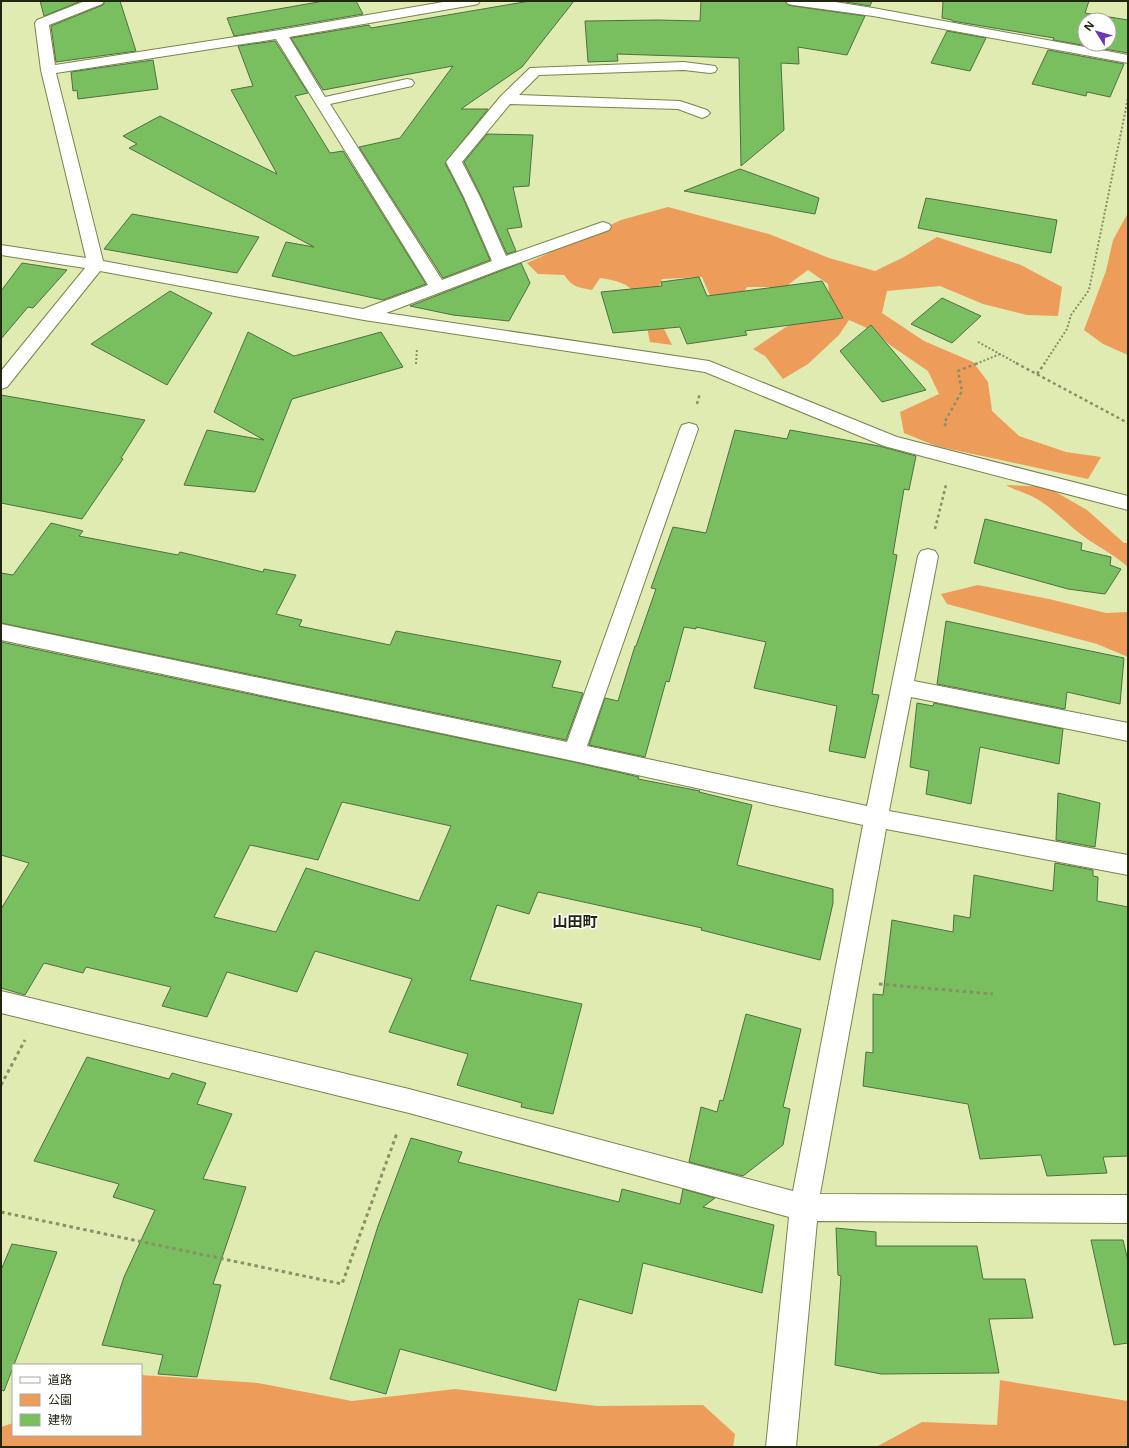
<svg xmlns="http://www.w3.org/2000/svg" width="1129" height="1448" viewBox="0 0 1129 1448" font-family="'Noto Sans','Noto Sans JP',sans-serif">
  <rect width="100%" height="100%" fill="#dfebb1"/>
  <g fill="#ee9c5a">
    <path d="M 668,207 L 769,234 L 829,258 L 875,271 L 904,257 L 937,237 L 1021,265 L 1062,287 L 1058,316 L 1027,315 L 983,304 L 940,286 L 887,291 L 882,313 L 924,341 L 973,362 L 988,382 L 992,411 L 1019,436 L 1066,452 L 1101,457 L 1088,479 L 936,446 L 904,433 L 900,412 L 939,394 L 928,371 L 890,345 L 876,332 L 849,320 L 839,335 L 808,364 L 783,379 L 765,356 L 753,349 L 786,327 L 831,308 L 828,284 L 808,270 L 789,284 L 787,294 L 768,287 L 747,287 L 739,300 L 712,300 L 702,277 L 662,279 L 654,300 L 661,323 L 672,345 L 650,342 C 646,323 643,290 621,283 C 614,280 607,279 600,278 L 592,290 C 577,287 574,288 564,275 L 538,274 L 527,263 L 621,220 Z"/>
    <polygon points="1128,213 1128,355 1103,344 1084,330 1106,271 1113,240"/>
    <path d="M 1006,485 L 1047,487 L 1087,510 L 1124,543 L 1128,543 L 1128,567 C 1114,554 1098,547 1083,536 C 1067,524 1054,509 1037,499 C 1027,493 1016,491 1006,485 Z"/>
    <polygon points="978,585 1049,599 1106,613 1128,612 1128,657 1097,644 947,604 941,594"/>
    <polygon points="141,1375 258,1383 352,1401 455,1389 597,1406 703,1405 735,1434 733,1447 1,1447 1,1427 13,1423 13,1435 141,1435"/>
    <polygon points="1000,1380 1128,1401 1128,1447 876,1447 922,1422 997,1425"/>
  </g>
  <g fill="#79bf5f" stroke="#4e6f43" fill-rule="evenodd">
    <polygon points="40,1 81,1 44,16"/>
    <polygon points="105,1 120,1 136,51 56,62 51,26 103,5"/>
    <polygon points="324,1 356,1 363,14 234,36 227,18"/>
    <polygon points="530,1 574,1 522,67 461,109 488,109 445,163 463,198 490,260 443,278 359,147 400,138 453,66 323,90 291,38 369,25 371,28"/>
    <polygon points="701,1 785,1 788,5 793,6 865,16 847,55 798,47 799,64 781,63 784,130 741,166 739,58 617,54 618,61 588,62 585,21 658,20 700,21"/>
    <polygon points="839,1 872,1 870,6"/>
    <path d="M 943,1 L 1089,1 L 1085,13 L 1128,20 L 1128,53 L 1053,40 L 1054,38 L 952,21 L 952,20 L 942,18 ZM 1085,20 L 1109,20 L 1109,44 L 1085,44 Z"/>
    <polygon points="947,31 986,38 970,71 931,63"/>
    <polygon points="275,41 308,93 295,96 330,153 343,151 426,284 383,300 272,276 286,242 314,247 129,148 137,144 123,136 160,116 277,174 231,90 253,86 238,46"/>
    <polygon points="1048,50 1124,64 1110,97 1087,92 1086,96 1032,84"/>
    <polygon points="153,60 158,89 78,99 77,90 73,91 71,72"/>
    <polygon points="487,134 533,135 529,186 513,187 522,227 507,229 516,251 507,254 481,196 464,162"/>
    <polygon points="740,169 819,198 815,214 684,191"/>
    <polygon points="926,198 1057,220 1051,253 918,228"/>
    <polygon points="132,214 259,237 237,273 104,249"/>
    <polygon points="22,263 67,270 33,308 28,307 1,339 1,291"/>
    <polygon points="521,263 530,283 509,321 453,315 410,306"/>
    <polygon points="699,277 707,296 822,281 843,318 745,331 747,335 687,344 680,327 613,333 601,292 662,286 661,282"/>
    <polygon points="170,291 212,313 167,385 91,344"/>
    <polygon points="942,298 981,316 952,343 911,324"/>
    <polygon points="871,325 926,390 882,402 840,351"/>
    <polygon points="248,332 294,356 381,332 403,367 292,399 255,492 184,485 207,430 264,440 214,412"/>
    <polygon points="1,395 145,420 121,458 123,459 82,519 1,503"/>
    <polygon points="735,430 787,439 790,430 879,446 916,456 909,490 904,489 893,554 897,555 872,694 879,695 865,758 829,751 837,706 754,688 766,642 696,627 696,629 684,627 669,682 666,681 645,757 589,745 605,698 618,701 635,646 636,646 656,589 651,588 673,527 706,533"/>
    <polygon points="985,519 1082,543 1081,550 1111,557 1110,565 1121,569 1105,594 1068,589 974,563"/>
    <polygon points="51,523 83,531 79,536 178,555 180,552 263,572 264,569 296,575 276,614 302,620 299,626 390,645 396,631 561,661 552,687 583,693 566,740 1,623 1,573 13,575"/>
    <polygon points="946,621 1124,658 1120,704 1067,692 1065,709 937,684"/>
    <path d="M 1,642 L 574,762 L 639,777 L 638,779 L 700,791 L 699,792 L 752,805 L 737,865 L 833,889 L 833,903 L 820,960 L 701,930 L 702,928 L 538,892 L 529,914 L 497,905 L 470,980 L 582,1004 L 553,1114 L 521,1107 L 522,1103 L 457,1085 L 468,1054 L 389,1032 L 412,979 L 315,951 L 297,992 L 227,972 L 207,1017 L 162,1006 L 171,987 L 86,967 L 83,973 L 44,963 L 25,995 L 1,988 L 1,909 L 29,863 L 1,855 ZM 342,802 L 451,826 L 419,901 L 306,868 L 276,932 L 214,917 L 250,845 L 318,860 Z"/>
    <polygon points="917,703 933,706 934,703 1063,729 1059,764 980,747 971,804 926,794 929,771 910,767"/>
    <polygon points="1058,793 1100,803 1095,847 1056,840"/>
    <polygon points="1055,863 1093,870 1093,876 1098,877 1097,901 1128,907 1128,1156 1103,1157 1107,1173 1047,1176 1041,1155 980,1159 968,1104 863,1086 866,1052 873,1053 873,994 883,995 892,920 953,932 954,915 970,918 974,875 1053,891"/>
    <polygon points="746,1014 801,1029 783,1107 790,1109 783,1145 743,1176 689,1162 701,1107 717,1112 720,1100 723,1101"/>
    <polygon points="87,1057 169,1079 172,1073 206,1083 197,1104 232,1114 203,1179 246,1187 213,1284 221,1285 197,1377 158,1374 163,1355 102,1345 124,1277 155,1210 113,1197 119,1184 34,1161"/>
    <polygon points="411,1138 462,1152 458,1162 619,1202 622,1189 680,1204 683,1189 715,1198 703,1207 774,1225 762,1293 643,1263 632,1314 579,1299 556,1391 400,1349 386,1394 330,1379 378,1226"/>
    <polygon points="836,1228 876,1232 876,1246 977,1246 983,1279 1025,1279 1033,1318 989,1319 999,1373 881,1374 835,1365 841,1276 838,1275"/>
    <polygon points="1091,1240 1123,1240 1128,1261 1128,1343 1114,1345"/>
    <polygon points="12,1244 57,1252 4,1391 1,1390 1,1270"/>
  </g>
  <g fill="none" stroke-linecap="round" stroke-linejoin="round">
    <g stroke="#79844d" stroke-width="2">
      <g id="minor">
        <path d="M 85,1 L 104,1 L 102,4 L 49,25 L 55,65 L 280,30 L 449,1 L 480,1 L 478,4 L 473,5 L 289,37 L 325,97 L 407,79 L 412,80 L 414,83 L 412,86 L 330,104 L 442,280 L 492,261 L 464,197 L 446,162 L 501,96 L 530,68 L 684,62 L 715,66 L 717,69 L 715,72 L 710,73 L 684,70 L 539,75 L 519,95 L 680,101 L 707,110 L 710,113 L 707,116 L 702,118 L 678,109 L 510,104 L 462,162 L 480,197 L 506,256 L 597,224 L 603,222 L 609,224 L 611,227 L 609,230 L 507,267 L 386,313 L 709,361 L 897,437 L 1128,496 L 1128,510 L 884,446 L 705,372 L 364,320 L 100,271 L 7,387 L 1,389 L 1,371 L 85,268 L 1,255 L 1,245 L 86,258 L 41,70 L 35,23 L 37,20 ZM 276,39 L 428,285 L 363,309 L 103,261 L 56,73 Z"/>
        <polygon points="786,1 829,1 873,8 1128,55 1128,63 873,16 793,5 788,4"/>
        <polygon points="689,423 696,425 698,429 587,746 867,806 918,556 921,551 928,549 935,551 938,556 914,681 1128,723 1128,741 911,697 889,811 1128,855 1128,875 886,829 820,1194 1128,1195 1128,1223 817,1221 796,1447 766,1447 789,1217 409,1113 1,1013 1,991 409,1089 793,1191 863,825 574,761 1,640 1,624 567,742 680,429 682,425"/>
      </g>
    </g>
    <g stroke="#889067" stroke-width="2" stroke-dasharray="2 2" stroke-linecap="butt">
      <polyline points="978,342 1018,364"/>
      <polyline points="416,364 417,349"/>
      <polyline points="976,364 1000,354"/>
      <polyline points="1044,364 1067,329 1071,315 1089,290 1128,98"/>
    </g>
    <g stroke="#889067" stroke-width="2.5" stroke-dasharray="3 3" stroke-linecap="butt">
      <polyline points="1016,363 1128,423"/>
      <polyline points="1037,374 1045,363"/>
      <polyline points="697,404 700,393"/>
      <polyline points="946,426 944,423 962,391 958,371 978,363"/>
      <polyline points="935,529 946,485"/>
    </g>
    <g stroke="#889067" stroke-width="3" stroke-dasharray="3.5 3.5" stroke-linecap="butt">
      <polyline points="879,984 993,994"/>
      <polyline points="1,1085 25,1040"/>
      <polyline points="1,1212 342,1284 397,1133"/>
    </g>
    <use href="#minor" fill="#fff" fill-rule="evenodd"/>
  </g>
  <g text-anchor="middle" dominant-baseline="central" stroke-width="3" stroke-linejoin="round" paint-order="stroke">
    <g font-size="15" font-weight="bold" fill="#22260f" stroke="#fff">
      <text x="575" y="921">山田町</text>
    </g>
  </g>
  <rect width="1129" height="1448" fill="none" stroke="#22260f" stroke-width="4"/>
  <rect x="12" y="1364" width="130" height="72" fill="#ffffff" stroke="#a7a89f"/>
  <rect x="20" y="1377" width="20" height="6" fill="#ffffff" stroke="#a7a89f"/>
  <text x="48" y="1384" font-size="12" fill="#22260f">道路</text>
  <rect x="20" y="1394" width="20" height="12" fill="#ee9c5a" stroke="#a7a89f"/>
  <text x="48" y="1404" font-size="12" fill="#22260f">公園</text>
  <rect x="20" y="1414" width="20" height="12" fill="#79bf5f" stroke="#a7a89f"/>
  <text x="48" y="1424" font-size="12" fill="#22260f">建物</text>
  <g transform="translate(1097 32) rotate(307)"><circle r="19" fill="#ffffff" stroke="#a7a89f"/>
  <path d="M0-3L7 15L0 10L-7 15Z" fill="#6b3ab1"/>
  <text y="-6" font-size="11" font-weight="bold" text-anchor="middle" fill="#22260f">N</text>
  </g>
</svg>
